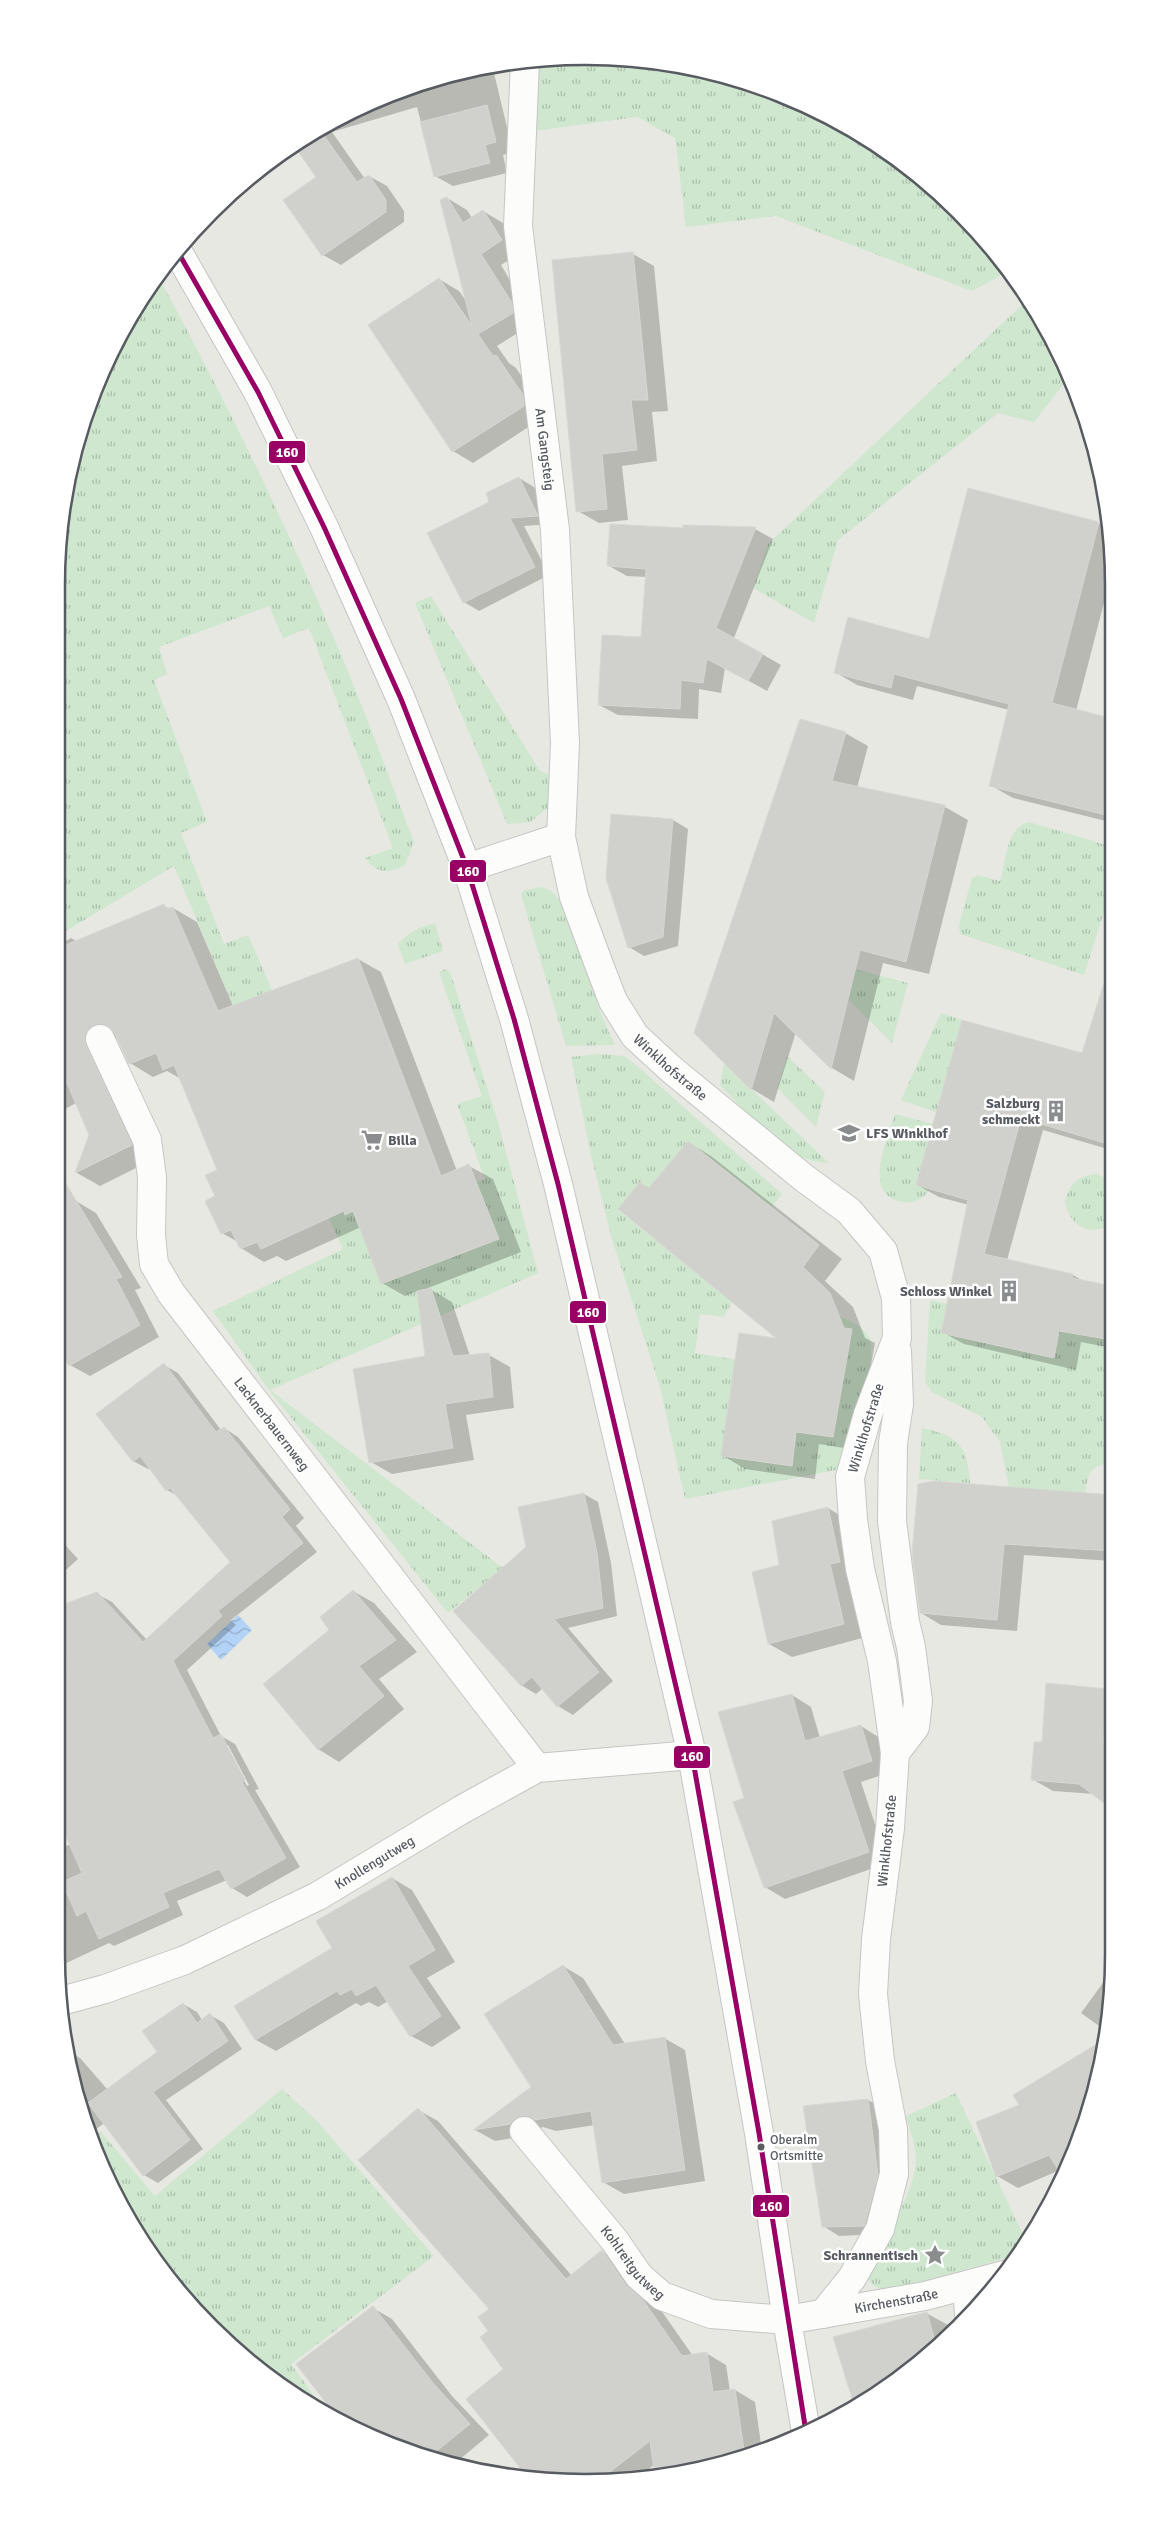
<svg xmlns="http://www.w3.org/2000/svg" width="1170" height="2539" viewBox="0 0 1170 2539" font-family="Signika,sans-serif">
  <defs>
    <pattern id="grass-tufts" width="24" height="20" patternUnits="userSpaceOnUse" patternTransform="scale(1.25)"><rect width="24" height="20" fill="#cee7ce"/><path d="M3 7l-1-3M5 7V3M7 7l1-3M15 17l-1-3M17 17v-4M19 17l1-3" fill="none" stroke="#aabeab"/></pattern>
    <pattern id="water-waves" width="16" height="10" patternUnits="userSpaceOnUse" patternTransform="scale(1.25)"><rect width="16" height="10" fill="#b3d3f6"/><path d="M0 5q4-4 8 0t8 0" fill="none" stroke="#94aecb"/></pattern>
  </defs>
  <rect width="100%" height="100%" fill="#e8e8e2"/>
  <g fill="url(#grass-tufts)">
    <polygon points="585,56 688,66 787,96 907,165 1004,263 1009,271 972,291 776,216 686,227 675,138 637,117 533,131 535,61"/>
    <path d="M 158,276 C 220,390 278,507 329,627 C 360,697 386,770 414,842 L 405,865 C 388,874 378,874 365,858 L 393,848 L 309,628 L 283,638 L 269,606 L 159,647 L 167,674 L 154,680 L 207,822 L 181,833 L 224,944 L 248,935 L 272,990 L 263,994 L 345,1215 L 353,1211 L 381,1284 L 476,1182 L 485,1179 L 457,1104 L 482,1096 L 439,972 L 446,969 L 450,972 L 498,1122 L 538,1273 L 270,1390 L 503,1568 L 448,1613 L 269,1390 L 213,1311 L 343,1249 L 253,1053 L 174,866 L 56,937 L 56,585 L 66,482 L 96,383 L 145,291 Z"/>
    <polygon points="1026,301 1070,376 1034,422 998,413 838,540 814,623 753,588 768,544"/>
    <polygon points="431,596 540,771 547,774 556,772 549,807 530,822 507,824 415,603"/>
    <path d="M 1029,822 L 1110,846 L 1110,893 L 1084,975 L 960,934 L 959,925 L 972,878 L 978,875 L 1000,881 C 1006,862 1006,827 1029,822 Z"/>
    <path d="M 541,887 C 555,890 558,897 565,910 L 602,1017 L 615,1045 L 566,1046 L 521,894 L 525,890 Z"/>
    <path d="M 435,923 L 443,951 L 405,964 L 398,944 C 409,932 419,927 435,923 Z"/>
    <polygon points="855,969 908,983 892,1043 848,999"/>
    <polygon points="941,1013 962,1020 936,1112 901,1100"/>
    <path d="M 599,1054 L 624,1056 L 636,1065 L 782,1194 L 772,1207 L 688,1141 L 648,1189 L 640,1182 L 618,1210 L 732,1302 L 724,1317 L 700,1314 L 695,1353 L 744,1361 L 732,1383 L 721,1456 L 792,1466 L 796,1432 L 833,1437 L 852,1329 L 838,1327 L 838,1316 C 850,1320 862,1326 869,1337 C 879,1352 851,1447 846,1468 L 685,1499 L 660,1387 L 611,1236 L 590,1151 L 571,1057 Z"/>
    <polygon points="787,1056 825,1092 816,1127 777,1088"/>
    <path d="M 724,1063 L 829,1163 C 781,1162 751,1116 720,1085 Z"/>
    <path d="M 895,1114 L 933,1124 L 916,1185 L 930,1189 C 923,1199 916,1203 904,1202 C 860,1197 888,1138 895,1114 Z"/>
    <path d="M 1097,1174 L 1111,1181 L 1111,1224 C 1090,1238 1069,1225 1065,1202 C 1069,1183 1079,1175 1097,1174 Z"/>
    <path d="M 930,1300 L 947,1304 L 941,1333 L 1054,1358 L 1059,1331 L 1112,1340 L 1112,1464 C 1091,1463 1087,1474 1086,1493 L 1009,1488 L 1000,1442 L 982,1417 L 932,1392 L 925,1382 Z"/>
    <path d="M 922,1428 C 960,1436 967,1446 970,1483 L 919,1479 Z"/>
    <polygon points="282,2089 316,2120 434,2256 291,2364 328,2415 263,2373 187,2302 127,2218 90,2137 101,2132 155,2196"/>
    <path d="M 956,2093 L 1027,2243 L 1020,2254 L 890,2291 C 879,2289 873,2288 868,2278 C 877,2239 908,2208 915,2169 C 919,2152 910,2132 906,2116 Z"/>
  </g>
  <polygon fill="url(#water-waves)" points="238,1615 252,1630 221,1660 207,1644"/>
  <g fill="#0003" fill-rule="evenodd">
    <polygon points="492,65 513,152 503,155 507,173 453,186 435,176 417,107 332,132 365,179 369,176 387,186 404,211 404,222 341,265 323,255 317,178 294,144 382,97 482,66"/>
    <polygon points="447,198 467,210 472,218 483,211 503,223 521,252 501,265 531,316 532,324 497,346 509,363 516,368 543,408 544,417 473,463 453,451 439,279 459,291 467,302"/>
    <polygon points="633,254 654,266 668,411 652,412 657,461 622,466 628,520 599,523 578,511 553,261"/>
    <polygon points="519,478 534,487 551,524 524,526 549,575 479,611 464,602 490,502"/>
    <polygon points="969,490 1109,526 1109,591 1107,591 1076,711 1110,719 1110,822 1013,798 990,785 1009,710 917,686 913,700 857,685 835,672 930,640"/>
    <polygon points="684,526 755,529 773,539 734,638 781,665 767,691 725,668 721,693 699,689 698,719 618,715 599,705 642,638 647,577 627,576 609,566 685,530"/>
    <polygon points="845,733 868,746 857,788 945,807 968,820 929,974 883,963 854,1081 832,1068 796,1032 774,1102 752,1089 695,1032"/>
    <polygon points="673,820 688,829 678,946 644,956 629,947"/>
    <polygon points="164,906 170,909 173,908 197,922 233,1006 358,959 381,972 457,1171 469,1166 493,1179 521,1252 428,1288 452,1302 470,1356 489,1355 510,1367 514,1408 466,1415 474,1460 392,1474 371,1462 426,1357 418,1291 405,1296 382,1283 361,1227 286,1261 277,1256 264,1262 241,1248 238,1242 222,1233 217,1197 218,1170 181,1079 167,1071 153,1077 130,1063 118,1037 111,1043 154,1159 100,1186 77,1173 90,1135 76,1103 56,1114 56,947 71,938 78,942"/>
    <polygon points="1111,965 1111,1150 1043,1130 1007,1260 1073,1275 1085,1282 1112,1287 1112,1348 1081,1342 1076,1370 964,1344 942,1332 969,1205 939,1197 917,1185 1083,1055"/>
    <polygon points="688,1142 711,1156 842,1259 825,1281 853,1307 865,1338 875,1343 856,1450 819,1444 815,1479 745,1469 722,1455 781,1340 640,1183 650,1189"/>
    <polygon points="76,1201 96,1213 141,1288 135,1290 159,1337 90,1376 70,1365"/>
    <path d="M 164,1365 L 178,1373 L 221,1430 L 224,1428 L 238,1437 L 304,1518 L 296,1526 L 317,1552 L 231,1620 L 236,1625 L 187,1670 L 221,1736 L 235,1744 L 259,1789 L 255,1790 L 300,1867 L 247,1897 L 232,1888 L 227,1880 L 177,1901 L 183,1915 L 114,1946 L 109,1943 L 58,1967 L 56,1850 L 71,1844 L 68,1668 L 97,1594 L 112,1602 L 147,1640 L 232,1562 L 180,1497 L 167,1490 L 150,1468 L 148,1469 L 133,1461 ZM 225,1745 L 228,1745 L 249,1785 L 247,1786 Z"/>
    <polygon points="934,1482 1112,1495 1112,1561 1024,1555 1017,1631 941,1625 921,1613"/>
    <polygon points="584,1494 598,1502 611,1563 617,1616 568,1628 613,1681 573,1715 558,1706 543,1688 536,1694 521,1685 528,1548"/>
    <polygon points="828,1508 851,1522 866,1637 792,1657 769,1644 781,1566"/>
    <polygon points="56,1511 64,1519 56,1525"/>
    <polygon points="56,1535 78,1559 56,1579"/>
    <polygon points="353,1591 374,1603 417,1652 379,1679 404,1709 339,1762 318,1749 330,1630"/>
    <polygon points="1113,1634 1113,1807 1095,1794 1053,1791 1032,1779 1043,1743 1048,1685 1108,1690"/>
    <polygon points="792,1695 811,1707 820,1738 861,1726 880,1738 891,1772 861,1782 888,1863 785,1899 765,1887 746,1799"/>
    <polygon points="392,1878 412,1890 455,1962 427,1978 461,2028 432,2047 411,2036 388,2001 378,2007 369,2002 361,2006 356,2003 276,2051 256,2040 236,2007 334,1948"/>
    <polygon points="563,1966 583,1978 625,2044 664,2038 685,2050 705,2181 624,2194 603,2182 595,2125 556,2131 543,2127 535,2130 531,2135 495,2141 475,2130 533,2088"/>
    <polygon points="1105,1980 1111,1984 1106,2031 1081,2013"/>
    <polygon points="183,2004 197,2012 202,2020 210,2015 224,2023 242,2049 166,2100 203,2149 158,2183 144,2175 104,2123 89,2135 84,2124 66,2050 80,2058 108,2090 159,2052"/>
    <polygon points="868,2100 884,2109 880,2234 839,2236 823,2226 804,2107"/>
    <polygon points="1021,2106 1060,2170 1018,2188 997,2176"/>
    <polygon points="418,2110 438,2121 572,2276 602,2252 622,2263 646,2298 663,2313 693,2356 706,2353 726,2365 730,2391 735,2390 755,2402 762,2451 688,2473 655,2464 637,2478 585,2483 529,2477 468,2399 505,2369 490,2331 491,2310"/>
    <polygon points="373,2308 392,2319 452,2396 489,2435 453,2465 415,2455"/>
    <polygon points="926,2313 950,2326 951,2332 907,2373 856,2407 834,2338"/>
  </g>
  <g fill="#d0d0cc" stroke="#d8d7d1">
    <polygon points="487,105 496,142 485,145 490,163 434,177 420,122"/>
    <polygon points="320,130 357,182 369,175 386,200 386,212 322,256 283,200 316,177 293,144"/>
    <polygon points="447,197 463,223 483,210 502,240 481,254 512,303 513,313 478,334 493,356 496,355 523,395 524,406 452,452 368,325 439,278 472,326 440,200"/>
    <polygon points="633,252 648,400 631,400 637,450 602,454 607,509 576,512 552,260"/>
    <polygon points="519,477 538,516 510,518 535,567 463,603 427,533 489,502 486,493"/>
    <polygon points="968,488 1099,522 1052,703 1110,718 1110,816 989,786 1009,704 894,674 891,688 834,673 848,617 929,639"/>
    <polygon points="610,524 683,528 683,525 756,527 716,628 763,654 748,681 707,659 703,683 681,680 680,709 598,705 602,635 641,637 646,569 607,566"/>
    <polygon points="800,719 846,732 832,781 945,805 906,962 860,950 831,1069 774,1013 751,1090 694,1033"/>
    <polygon points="611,814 673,819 663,937 628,948 606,878"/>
    <polygon points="164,904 166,909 173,907 218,1011 358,958 441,1176 469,1164 499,1239 381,1284 353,1211 345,1215 344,1211 261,1249 257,1242 240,1249 231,1230 221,1234 205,1201 215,1196 205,1175 217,1170 174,1065 163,1070 156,1053 129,1064 114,1032 109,1027 102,1024 94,1025 88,1030 85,1037 86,1045 132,1145 75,1173 89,1135 67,1083 56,1089 56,949"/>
    <polygon points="1104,983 1111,984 1111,1145 1021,1118 984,1254 1073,1274 1072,1278 1112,1286 1112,1340 1059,1331 1054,1358 941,1333 968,1200 916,1185 962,1020 1082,1053"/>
    <polygon points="688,1141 819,1245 803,1267 830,1293 844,1328 852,1329 833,1437 796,1432 792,1466 721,1456 739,1333 776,1338 618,1209 640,1182 648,1189"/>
    <polygon points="56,1167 122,1277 116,1279 140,1325 69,1366 56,1344"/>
    <polygon points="431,1288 453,1356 489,1353 493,1397 445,1404 453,1448 369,1463 353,1369 425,1356 417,1291"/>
    <polygon points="164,1363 216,1432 224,1427 290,1509 282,1517 303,1543 218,1611 222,1616 173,1661 213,1738 221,1734 245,1780 242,1782 286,1858 231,1889 219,1869 163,1893 169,1907 99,1939 86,1911 77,1916 62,1882 82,1873 56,1814 56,1670 67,1667 56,1637 56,1607 97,1592 143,1642 230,1562 170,1488 166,1491 140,1456 133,1462 96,1414"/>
    <polygon points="934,1481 1112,1495 1112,1551 1004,1544 997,1620 920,1613 912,1553 918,1484"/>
    <polygon points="584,1493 597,1553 603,1608 554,1619 599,1672 557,1707 532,1677 521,1686 453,1611 526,1547 518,1507"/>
    <polygon points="828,1507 840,1562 830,1564 844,1624 768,1644 752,1572 779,1565 772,1521"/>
    <polygon points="353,1590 396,1640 359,1666 384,1696 318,1750 263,1684 329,1630 320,1617"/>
    <polygon points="1046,1683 1108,1689 1103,1747 1113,1748 1113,1810 1079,1784 1031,1780 1034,1742 1042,1742"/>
    <polygon points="792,1694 805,1741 861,1725 872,1761 842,1771 869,1852 764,1888 733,1802 744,1798 718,1712"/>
    <polygon points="392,1877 435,1950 408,1966 441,2016 410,2037 376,1985 356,1996 352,1989 340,1995 337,1991 255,2040 234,2006 332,1948 316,1921"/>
    <polygon points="563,1965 613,2045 665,2037 685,2170 602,2183 591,2111 535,2120 522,2116 514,2119 510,2124 473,2130 531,2087 484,2014"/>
    <polygon points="183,2003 197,2023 210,2013 228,2041 153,2092 190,2140 143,2176 88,2103 157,2052 142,2031"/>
    <polygon points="1105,2039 1104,2057 1074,2156 1063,2177 1049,2155 996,2177 976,2122 1019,2105 1013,2095"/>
    <polygon points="868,2099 878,2175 865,2223 864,2226 822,2227 803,2106"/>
    <polygon points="418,2108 566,2279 602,2250 626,2285 643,2300 682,2356 707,2352 713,2392 735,2389 745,2457 688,2473 655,2476 650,2441 598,2481 585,2483 527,2477 466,2399 503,2369 480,2337 488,2331 478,2317 489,2309 358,2160"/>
    <polygon points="373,2306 433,2383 470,2424 428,2458 415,2455 340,2421 296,2364"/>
    <polygon points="927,2312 936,2346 907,2373 855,2408 833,2337"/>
  </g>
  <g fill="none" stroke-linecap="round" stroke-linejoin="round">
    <g stroke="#c5c6c4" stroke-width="30">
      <g id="minor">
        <path id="s1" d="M 525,62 L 518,226 L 555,530 L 565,743 L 561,837"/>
        <path id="s2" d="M 467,868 L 561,837 L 574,897 L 598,962 L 613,1001 L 635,1036 L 672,1070 L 804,1178 L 849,1211 L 883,1251 L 896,1298 L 897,1338 L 868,1414 L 850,1477 L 853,1519 L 860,1569 L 882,1661 L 895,1753 L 890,1828 L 876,1939 L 873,1994 L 880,2061 L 893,2129 L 894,2174 L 880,2229 L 852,2278 L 823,2314"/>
        <path id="s3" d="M 100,1039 L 147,1140 L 152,1177 L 151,1235 L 154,1264 L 171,1293 L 537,1768"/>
        <polyline points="895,1753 915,1727 918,1701 911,1647 905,1622 892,1521 893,1443 899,1404 897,1351"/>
        <path id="s4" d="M 61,2001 L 105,1989 L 185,1960 L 318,1896 L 461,1810 L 537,1768 L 692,1755"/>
        <path id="s5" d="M 524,2131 L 615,2241 L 639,2276 L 662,2296 L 711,2314 L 787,2320 L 925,2296 L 1004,2275"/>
        <polyline points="967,2286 969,2315"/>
      </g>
    </g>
    <g stroke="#c4c5c5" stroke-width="30">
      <polyline id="secondary" points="178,252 258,392 324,527 401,699 467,868 514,1019 558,1184 692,1755 759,2133 787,2320 806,2432"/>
    </g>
    <use href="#minor" stroke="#fcfcfb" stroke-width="28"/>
    <use href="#secondary" stroke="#fcfcfb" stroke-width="28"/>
    <g stroke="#fff" stroke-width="9">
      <polyline id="bus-1" points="178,252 258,392 324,527 401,699 467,868 514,1019 558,1184 692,1755 759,2133 806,2432"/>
    </g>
    <use href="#bus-1" stroke="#906" stroke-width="5"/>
  </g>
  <defs>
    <g id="building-bare" transform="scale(1.725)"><path d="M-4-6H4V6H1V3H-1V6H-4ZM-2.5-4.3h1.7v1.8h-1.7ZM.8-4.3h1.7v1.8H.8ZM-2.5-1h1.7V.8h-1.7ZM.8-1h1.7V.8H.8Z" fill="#8a8c8e" stroke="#fff" stroke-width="2.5" paint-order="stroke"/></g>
    <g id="school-bare" transform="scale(1.725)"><path d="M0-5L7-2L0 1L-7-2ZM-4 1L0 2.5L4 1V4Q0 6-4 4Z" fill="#8a8c8e" stroke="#fff" stroke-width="2.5" paint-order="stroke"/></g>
    <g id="supermarket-bare" transform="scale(1.725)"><path d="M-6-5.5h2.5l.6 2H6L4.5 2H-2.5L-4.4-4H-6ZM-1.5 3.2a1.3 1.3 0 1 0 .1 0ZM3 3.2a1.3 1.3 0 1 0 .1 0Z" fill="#8a8c8e" stroke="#fff" stroke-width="2.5" paint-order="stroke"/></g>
    <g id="sight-bare" transform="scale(1.725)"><path d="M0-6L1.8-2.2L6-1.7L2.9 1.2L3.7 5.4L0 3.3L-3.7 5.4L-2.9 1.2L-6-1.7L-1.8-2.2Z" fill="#8a8c8e" stroke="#fff" stroke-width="2.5" paint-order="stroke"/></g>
  </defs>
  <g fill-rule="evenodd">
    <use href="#building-bare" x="1056" y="1111"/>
    <use href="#school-bare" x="849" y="1133"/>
    <use href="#supermarket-bare" x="372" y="1140"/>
    <use href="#building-bare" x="1009" y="1291"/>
    <use href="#sight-bare" x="935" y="2255"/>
  </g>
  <circle fill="#585b61" stroke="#fff" stroke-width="2" cx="761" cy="2147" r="4.5"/>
  <g text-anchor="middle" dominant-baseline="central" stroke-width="5" stroke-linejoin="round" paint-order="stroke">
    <g font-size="13" fill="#585b61" stroke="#fff" text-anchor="start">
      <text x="770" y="2140">Oberalm<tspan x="770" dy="16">Ortsmitte</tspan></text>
    </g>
    <g font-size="14" fill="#585b61" stroke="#fff">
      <text stroke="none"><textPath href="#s1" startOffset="389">Am Gangsteig</textPath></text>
      <text stroke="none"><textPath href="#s2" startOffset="360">Winklhofstraße</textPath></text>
      <text stroke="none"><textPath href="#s3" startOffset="435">Lacknerbauernweg</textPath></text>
      <text transform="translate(866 1428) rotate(-73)">Winklhofstraße</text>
      <text transform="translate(887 1841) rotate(-84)">Winklhofstraße</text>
      <text stroke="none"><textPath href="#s4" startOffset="344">Knollengutweg</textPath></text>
      <text stroke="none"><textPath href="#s5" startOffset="171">Kohlreitgutweg</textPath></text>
      <text stroke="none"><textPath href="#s5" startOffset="455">Kirchenstraße</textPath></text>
    </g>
    <g font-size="14" font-weight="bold" fill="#585b61" stroke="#fff" text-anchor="end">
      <text x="1040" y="1103">Salzburg<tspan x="1040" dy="16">schmeckt</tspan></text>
      <text x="866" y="1133" text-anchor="start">LFS Winklhof</text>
      <text x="388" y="1140" text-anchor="start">Billa</text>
      <text x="992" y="1291">Schloss Winkel</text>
      <text x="918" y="2255">Schrannentisch</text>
    </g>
  </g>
  <path d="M0 0H1170V2539H0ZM585 65H585A520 520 0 0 1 1105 585V1954A520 520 0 0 1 585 2474H585A520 520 0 0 1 65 1954V585A520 520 0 0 1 585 65Z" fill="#fff" fill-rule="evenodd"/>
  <path fill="none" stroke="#585b61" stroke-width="2.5" d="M585 65H585A520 520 0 0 1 1105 585V1954A520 520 0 0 1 585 2474H585A520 520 0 0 1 65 1954V585A520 520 0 0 1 585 65Z"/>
  <g stroke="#fff" stroke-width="2">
    <rect x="268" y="440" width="38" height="24" rx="5" fill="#906"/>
    <rect x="449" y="859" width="38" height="24" rx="5" fill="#906"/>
    <rect x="569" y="1300" width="38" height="24" rx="5" fill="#906"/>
    <rect x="673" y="1745" width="38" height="24" rx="5" fill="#906"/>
    <rect x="752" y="2194" width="38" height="24" rx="5" fill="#906"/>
  </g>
  <g font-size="14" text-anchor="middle" font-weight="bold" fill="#fff">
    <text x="287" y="457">160</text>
    <text x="468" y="876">160</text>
    <text x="588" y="1317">160</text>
    <text x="692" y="1761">160</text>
    <text x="771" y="2211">160</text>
  </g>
</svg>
